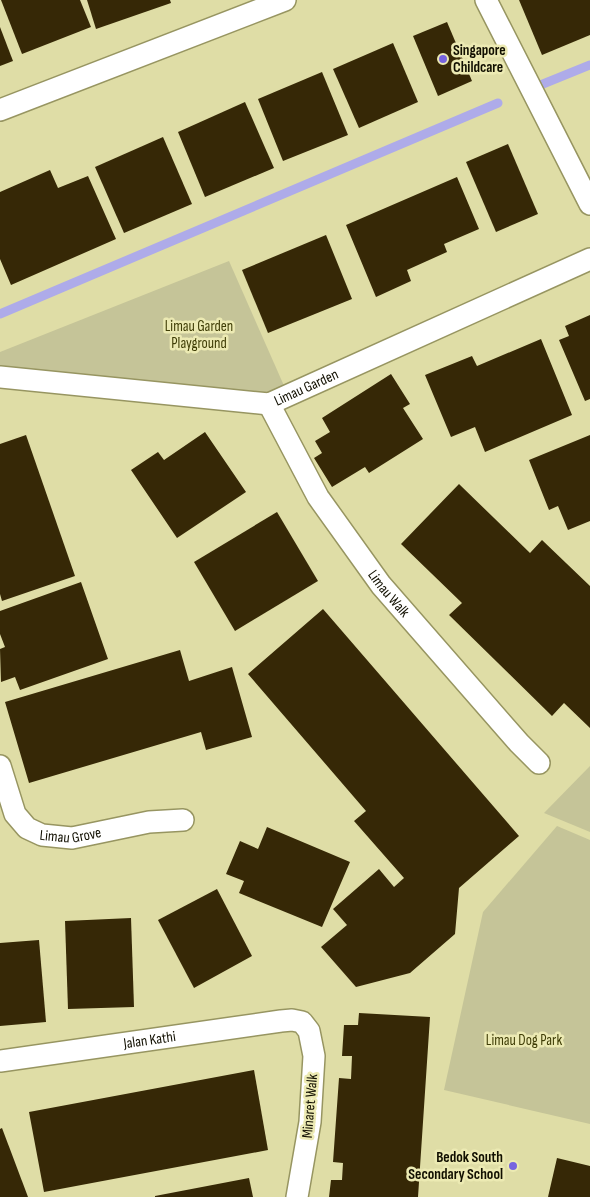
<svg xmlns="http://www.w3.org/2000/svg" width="590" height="1197" viewBox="0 0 590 1197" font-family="'Sofia Sans Condensed',sans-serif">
  <rect width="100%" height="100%" fill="#dfdda6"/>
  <g fill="#c5c498">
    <polygon points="229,261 285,388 262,398 0,374 0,352"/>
    <polygon points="590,766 590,832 544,813"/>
    <polygon points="557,826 590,840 590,1124 444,1090 483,912"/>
  </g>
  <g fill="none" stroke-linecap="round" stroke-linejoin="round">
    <g stroke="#aeabe9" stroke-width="9">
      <polyline points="538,86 590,65"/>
      <polyline points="0,314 498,103"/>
    </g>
  </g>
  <g fill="#362806">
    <polygon points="1,0 80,0 91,27 22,54"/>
    <polygon points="87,0 170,0 171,3 96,29"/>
    <polygon points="519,0 590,0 590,35 542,55"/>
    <polygon points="447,22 472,81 438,96 413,36"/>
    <polygon points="0,27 13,61 0,66"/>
    <polygon points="393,43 418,102 359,128 333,69"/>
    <polygon points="322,72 348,135 283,161 258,99"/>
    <polygon points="245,102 274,168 205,197 178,132"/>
    <polygon points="163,137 192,204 124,233 95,167"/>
    <polygon points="508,144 538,214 496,232 466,162"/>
    <polygon points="50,170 58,188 88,176 116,239 11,285 0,259 0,192"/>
    <polygon points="457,177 479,229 444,244 447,252 407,270 411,281 376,297 346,225"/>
    <polygon points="326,235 352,299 268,333 242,270"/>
    <polygon points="590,315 590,399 585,401 559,340 569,336 565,326"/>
    <polygon points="541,339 572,415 485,452 475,427 451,437 425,375 472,356 477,366"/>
    <polygon points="391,374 410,404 403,408 423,439 369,473 365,467 332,487 314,458 322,453 315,441 330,432 322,418"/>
    <polygon points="205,432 246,492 177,538 131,470 158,452 164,460"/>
    <polygon points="26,435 75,576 2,601 0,594 0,444"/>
    <polygon points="590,435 590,521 568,530 558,506 549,510 529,460"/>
    <polygon points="459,484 530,553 542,540 590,586 590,728 564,703 552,716 449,615 462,603 401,544"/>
    <polygon points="277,512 318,581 235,631 194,562"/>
    <polygon points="81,582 108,659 20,690 15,677 1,682 0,649 5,647 0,634 0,611"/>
    <polygon points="323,609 519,836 459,888 455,934 410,973 356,987 321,947 347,925 333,909 379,869 394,887 404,878 354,821 366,811 248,674"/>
    <polygon points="180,650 189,681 232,667 252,737 206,750 201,732 29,783 5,702"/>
    <polygon points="267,827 350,862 322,927 239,893 244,881 226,874 240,841 258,849"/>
    <polygon points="217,889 252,956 194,988 158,920"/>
    <polygon points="131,918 134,1007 68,1009 65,921"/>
    <polygon points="39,940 46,1022 0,1026 0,943"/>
    <polygon points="359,1013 430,1017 418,1197 329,1197 331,1180 342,1180 343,1163 333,1162 339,1078 351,1079 352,1056 342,1056 344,1025 358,1025"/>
    <polygon points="254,1070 268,1150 44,1192 29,1112"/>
    <polygon points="2,1128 28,1197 0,1197 0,1129"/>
    <polygon points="557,1158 590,1166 590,1197 548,1197"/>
    <polygon points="249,1178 253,1197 155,1197 155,1196"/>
  </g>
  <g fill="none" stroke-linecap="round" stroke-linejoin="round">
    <g stroke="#979561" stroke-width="24">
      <g id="minor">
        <polyline points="486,0 590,204"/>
        <polyline points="0,110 285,0"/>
        <path id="s1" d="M 0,377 L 269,404 L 590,259"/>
        <path id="s2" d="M 269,404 L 318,497 L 381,585 L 519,743 L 539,763"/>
        <path id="s3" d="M 0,766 L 15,814 L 27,828 L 42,835 L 72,838 L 149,822 L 183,820"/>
        <path id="s4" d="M 0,1061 L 281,1021 L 292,1020 L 302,1022 L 309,1031 L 314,1056 L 310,1122 L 297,1197"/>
      </g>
    </g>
    <use href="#minor" stroke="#fff" stroke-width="21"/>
  </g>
  <g fill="#7764df" stroke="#eceab3" stroke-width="2">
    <circle cx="443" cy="59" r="5"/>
    <circle cx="513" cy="1166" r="5"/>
  </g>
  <g text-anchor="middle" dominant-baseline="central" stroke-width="5" stroke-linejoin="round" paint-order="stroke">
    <g font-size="15" font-weight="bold" fill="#110f00" stroke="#eceab3" text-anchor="start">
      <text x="453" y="50">Singapore<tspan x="453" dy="17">Childcare</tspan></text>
      <text x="503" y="1157" text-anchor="end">Bedok South<tspan x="503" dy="17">Secondary School</tspan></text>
    </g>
    <g font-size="15" fill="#3f3d06" stroke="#eceab3">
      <text x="199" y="326">Limau Garden<tspan x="199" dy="17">Playground</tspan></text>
      <text x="524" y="1040">Limau Dog Park</text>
    </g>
    <g font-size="15" fill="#110f00" stroke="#eceab3">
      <text stroke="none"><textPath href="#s1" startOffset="311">Limau Garden</textPath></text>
      <text stroke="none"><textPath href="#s2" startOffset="225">Limau Walk</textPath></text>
      <text stroke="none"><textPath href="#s3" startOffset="114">Limau Grove</textPath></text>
      <text stroke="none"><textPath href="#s4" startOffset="151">Jalan Kathi</textPath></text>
      <text transform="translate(310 1106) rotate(-85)">Minaret Walk</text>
    </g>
  </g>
</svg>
